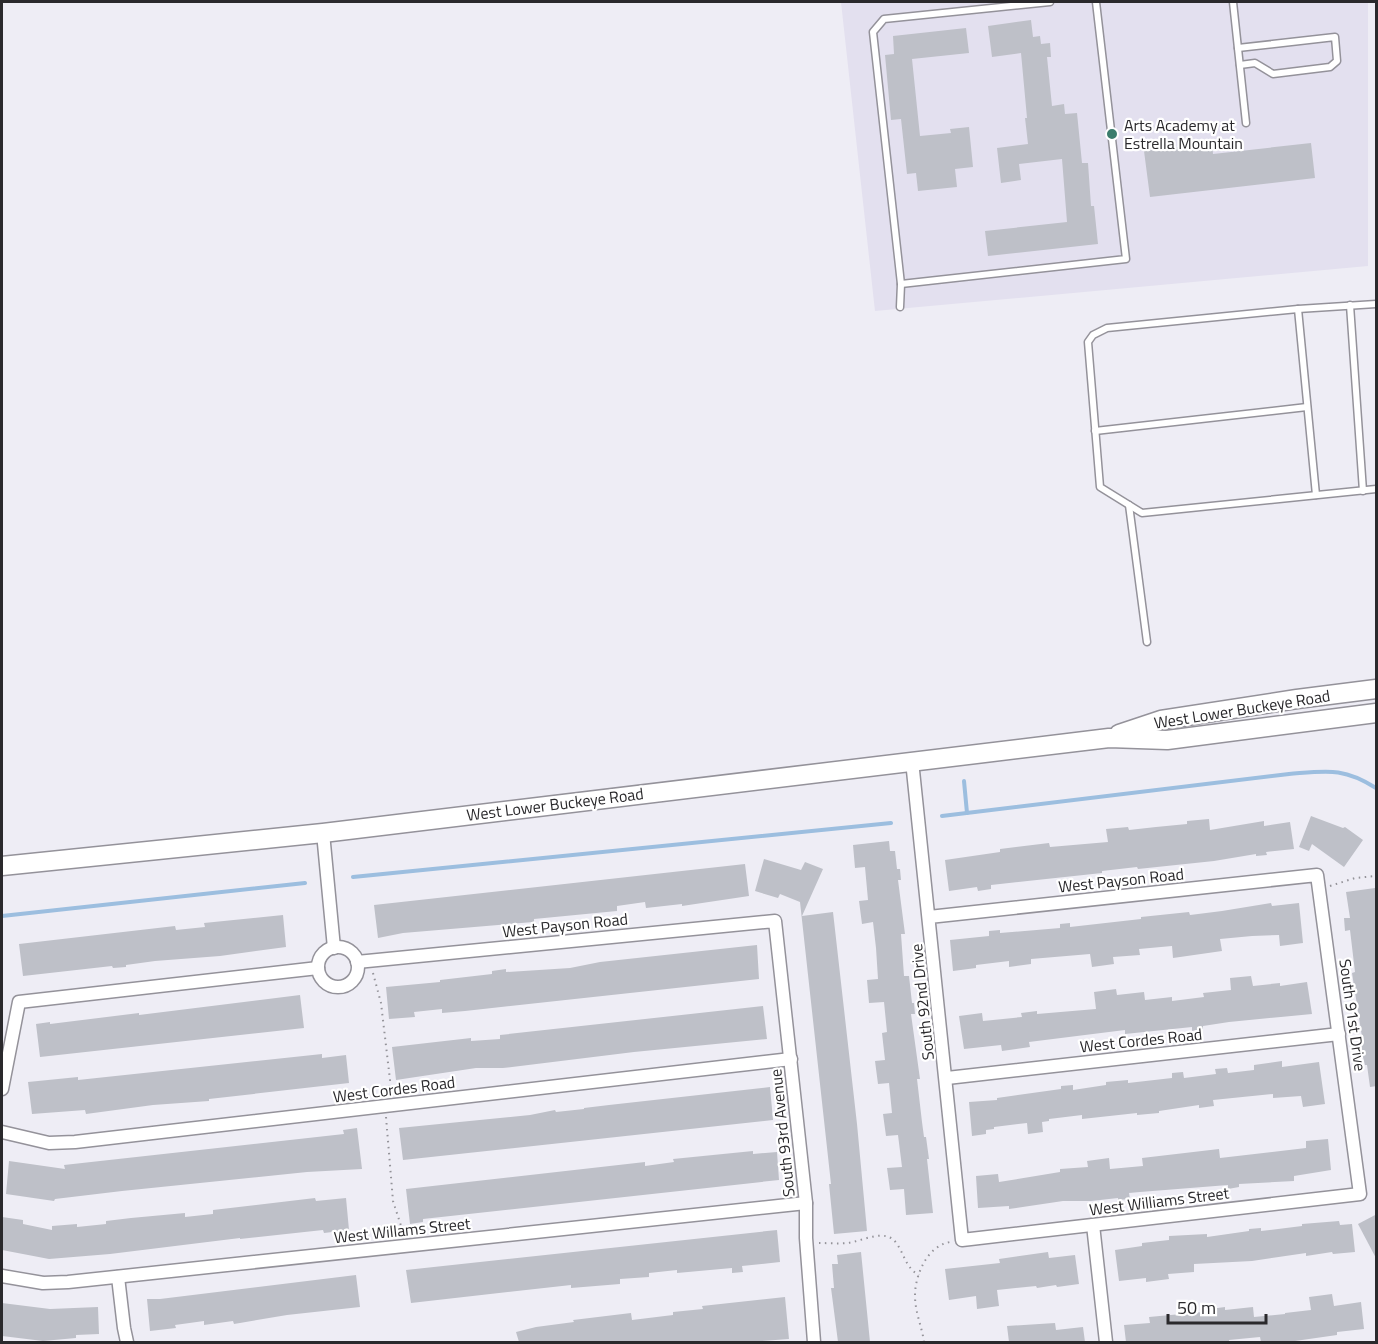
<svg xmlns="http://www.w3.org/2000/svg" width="1378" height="1344" viewBox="0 0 1378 1344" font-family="'Titillium Web',sans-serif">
  <rect width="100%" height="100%" fill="#eeedf5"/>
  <polygon fill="#e3e0ef" points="841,2 1368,2 1368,266 875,311"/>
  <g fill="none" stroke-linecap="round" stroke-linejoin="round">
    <g stroke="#9cbedf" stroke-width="4">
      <polyline points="964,781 967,813"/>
      <path d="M 942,816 L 1289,774 C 1327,771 1343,767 1376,788"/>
      <polyline points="353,877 891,823"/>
      <polyline points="2,916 305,883"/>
    </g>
  </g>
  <g fill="#bec0c8">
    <polygon points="1031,20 1033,37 1040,36 1041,44 1050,43 1051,57 1047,57 1052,106 1064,104 1065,114 1077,113 1082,163 1088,163 1091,206 1094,206 1098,244 988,256 985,231 1067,222 1062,159 1019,164 1021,180 1001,183 997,148 1028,144 1025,118 1027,118 1021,53 992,57 988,26"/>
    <polygon points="966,28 969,53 912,59 920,136 951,133 950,129 969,127 973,167 955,169 957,187 918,191 916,173 907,174 901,119 891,120 885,55 894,54 893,36"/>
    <polygon points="1212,143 1213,154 1311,143 1315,178 1150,197 1144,151"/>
    <polygon points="1311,816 1343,828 1345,827 1363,840 1344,867 1312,844 1309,851 1299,847"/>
    <polygon points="1209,819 1210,830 1264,821 1264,826 1290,822 1294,849 1266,852 1267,855 1256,856 1256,854 1214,861 1138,869 1137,867 1102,871 1102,873 991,885 991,889 978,891 977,887 949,891 945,860 1000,852 1000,849 1049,843 1050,847 1108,842 1106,829 1128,827 1129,830 1156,827 1187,824 1187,821"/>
    <polygon points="889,841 890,851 895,851 897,869 900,869 901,880 898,880 905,934 901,934 904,976 909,976 912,1003 914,1003 915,1014 911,1014 920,1079 917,1079 922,1122 924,1137 926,1137 929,1159 927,1159 933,1213 906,1215 904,1189 890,1190 887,1168 902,1167 898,1135 886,1136 883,1114 892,1113 889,1083 878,1084 875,1061 885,1060 882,1033 887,1032 884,1002 869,1003 867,980 878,979 876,948 873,922 862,924 859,901 868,900 865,867 855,868 853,845"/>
    <polygon points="764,859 801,870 805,862 823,869 802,916 833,912 857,1124 867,1231 834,1234 829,1184 831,1184 800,902 780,894 778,898 755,891"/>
    <polygon points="745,864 749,896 682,906 682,904 646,908 645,902 617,906 617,911 534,919 534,922 521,923 403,933 378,938 374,905"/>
    <polygon points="1375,888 1377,1086 1370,1087 1367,1065 1365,1065 1361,1049 1359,1038 1362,1037 1352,973 1355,972 1350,930 1345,931 1344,918 1350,918 1346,892"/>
    <polygon points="1271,903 1272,906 1299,903 1303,943 1280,946 1279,935 1252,936 1220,939 1222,951 1173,958 1172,946 1139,949 1140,955 1113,957 1114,964 1092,967 1090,954 1031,959 1031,964 1009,967 1009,961 976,965 976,968 953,971 950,940 989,936 989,931 1000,930 1000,933 1060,928 1060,924 1070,923 1070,927 1141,919 1141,917 1189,912 1190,915 1222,911"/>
    <polygon points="283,915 286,947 220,956 155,961 126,965 126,967 113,968 112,966 23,976 19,944 175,926 176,930 205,927 204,923"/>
    <polygon points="757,945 759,979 465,1011 442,1013 442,1009 414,1012 415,1017 389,1019 386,987 440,982 440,980 492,974 492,971 506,969 506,972 570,968 600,962"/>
    <polygon points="1251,976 1253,986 1280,983 1280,986 1307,982 1312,1014 1229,1022 1203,1026 1203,1029 1192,1031 1192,1027 1125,1034 1125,1030 1029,1042 1030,1047 1002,1051 1001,1045 964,1049 959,1016 982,1013 983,1021 1022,1017 1021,1013 1037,1011 1037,1014 1096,1009 1094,992 1116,989 1117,995 1144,992 1145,1000 1172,997 1172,1001 1204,997 1203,993 1231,990 1230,978"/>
    <polygon points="300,995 304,1028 40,1057 36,1024 50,1022 50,1024 139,1013 139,1015"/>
    <polygon points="763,1006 767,1039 634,1052 503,1068 476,1068 396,1080 392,1047 471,1038 471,1041 500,1039 500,1035"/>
    <polygon points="322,1054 322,1058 346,1055 349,1083 209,1099 209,1101 153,1105 86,1114 85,1110 32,1114 28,1082 78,1077 78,1080"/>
    <polygon points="1282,1061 1282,1067 1319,1062 1325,1104 1303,1107 1301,1096 1273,1098 1273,1094 1213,1100 1214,1106 1199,1108 1199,1105 1159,1111 1159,1113 1137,1115 1137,1113 1082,1119 1082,1115 1049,1119 1049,1121 1042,1122 1043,1132 1028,1134 1027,1123 994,1127 994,1129 986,1130 986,1134 972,1136 969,1102 997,1100 997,1098 1061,1089 1061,1086 1073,1085 1073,1090 1106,1085 1106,1082 1128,1080 1128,1083 1172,1078 1172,1073 1183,1072 1184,1078 1216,1074 1215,1069 1227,1068 1228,1073 1254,1070 1254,1065"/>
    <polygon points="770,1087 773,1120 403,1160 399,1128 530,1115 555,1110 556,1112 584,1109 584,1108 609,1105"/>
    <polygon points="357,1128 362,1169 307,1172 122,1191 55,1199 54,1201 6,1194 9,1161 65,1169 64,1165 344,1134 343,1130"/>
    <polygon points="1328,1139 1331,1170 1294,1176 1294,1181 1239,1184 1239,1187 1228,1189 1228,1185 1140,1192 1129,1193 1130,1199 1118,1200 1118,1198 1091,1201 1063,1201 1009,1209 1009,1206 978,1208 976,1176 998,1174 999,1182 1060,1172 1060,1169 1088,1167 1087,1161 1109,1158 1110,1169 1143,1166 1142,1158 1219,1149 1220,1158 1306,1148 1306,1141"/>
    <polygon points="753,1151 753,1154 777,1152 779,1180 423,1219 423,1222 410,1224 406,1189 645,1162 645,1166 674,1162 673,1159"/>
    <polygon points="315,1198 316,1201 346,1198 349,1230 324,1233 323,1230 240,1239 240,1238 110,1254 49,1259 2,1250 2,1217 23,1220 23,1224 52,1230 52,1226 77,1224 77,1227 106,1224 106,1221 131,1218 185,1213 185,1217 213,1214 213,1210"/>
    <polygon points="1377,1214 1377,1260 1358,1224"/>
    <polygon points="1339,1221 1340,1225 1352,1224 1355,1252 1333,1254 1332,1252 1306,1256 1306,1253 1252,1261 1194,1264 1194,1272 1168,1274 1169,1279 1146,1282 1146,1278 1119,1281 1115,1250 1142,1246 1142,1243 1169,1240 1169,1236 1207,1234 1207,1237 1249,1231 1249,1229 1261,1228 1261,1231 1302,1226 1302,1224"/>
    <polygon points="777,1230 780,1262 742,1266 743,1272 732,1273 732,1268 677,1273 677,1270 649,1273 649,1277 620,1279 620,1284 571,1288 571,1285 411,1303 406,1270"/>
    <polygon points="861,1252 870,1342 838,1342 831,1288 834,1288 832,1264 838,1264 837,1255"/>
    <polygon points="1048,1252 1049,1258 1075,1255 1079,1284 1057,1287 1056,1285 1037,1288 1036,1286 997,1290 999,1306 977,1309 976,1296 949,1300 945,1269 1000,1263 999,1259"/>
    <polygon points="356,1275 360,1307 287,1315 234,1324 233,1321 204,1325 204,1321 175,1325 176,1328 150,1331 147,1299 160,1299"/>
    <polygon points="1332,1294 1334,1306 1361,1302 1364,1329 1337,1332 1337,1335 1288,1342 1261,1342 1260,1337 1229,1340 1229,1342 1126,1342 1124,1325 1150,1323 1149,1317 1203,1312 1203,1310 1225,1307 1225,1310 1253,1307 1254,1317 1285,1314 1285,1313 1311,1310 1309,1297"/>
    <polygon points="785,1297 789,1339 749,1342 519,1342 516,1332 536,1327 574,1322 573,1320 631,1313 632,1320 673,1315 673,1312 703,1309 702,1306"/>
    <polygon points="2,1303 50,1309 98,1307 99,1334 76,1335 76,1338 43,1341 2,1336"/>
    <polygon points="1055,1323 1056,1330 1083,1327 1085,1342 1009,1342 1007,1326"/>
  </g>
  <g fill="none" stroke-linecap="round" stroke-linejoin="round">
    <g stroke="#94929a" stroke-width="9">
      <g id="lane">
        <polyline points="1233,2 1246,123"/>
        <polyline points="1238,48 1335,37 1337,61 1330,67 1273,74 1255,63 1240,65"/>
        <polyline points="901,284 1126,259 1096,2"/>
        <polyline points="1376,304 1298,309 1107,328 1093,335 1088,342 1100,487 1142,513 1376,489"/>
        <polyline points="1350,305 1363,491"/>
        <polyline points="900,307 901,284 873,32 884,19 1050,2"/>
        <polyline points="1298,309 1316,495"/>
        <polyline points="1095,431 1307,407"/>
        <polyline points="1129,505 1147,642"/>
      </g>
    </g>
    <g stroke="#94929a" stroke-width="15">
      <g id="street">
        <polyline points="912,761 962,1240 1360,1194 1317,875 929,917"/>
        <polyline points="323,833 334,948"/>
        <circle cx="338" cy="967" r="20"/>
        <polyline points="357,962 775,921 806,1203 806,1238 814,1342"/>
        <polyline points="947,1078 1339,1034"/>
        <polyline points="2,1089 19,1002 318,968"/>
        <polyline points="2,1132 49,1143 75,1142 791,1059"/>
        <polyline points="1093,1225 1106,1342"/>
        <polyline points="2,1276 43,1283 68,1282 806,1203"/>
        <polyline points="118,1277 124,1328 127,1342"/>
      </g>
    </g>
    <g stroke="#94929a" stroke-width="21">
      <g id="secondary">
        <polyline points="1119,734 1161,720 1297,699 1376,689"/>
        <polyline points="2,866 323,833 1109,738 1167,740 1376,713"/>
      </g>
    </g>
    <g stroke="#949399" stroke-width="2" stroke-dasharray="1.5 4.5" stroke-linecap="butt">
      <polyline points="1330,886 1355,878 1376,876"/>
      <polyline points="373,973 381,1003 390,1080 389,1094"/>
      <polyline points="386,1117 393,1201 403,1232"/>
      <path d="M 819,1243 C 828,1243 838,1244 848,1243 C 863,1241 886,1227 897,1244 C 905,1256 906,1268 919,1275"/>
      <path d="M 924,1342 C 922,1327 915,1312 915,1296 C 915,1275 927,1246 950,1242"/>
    </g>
    <use href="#lane" stroke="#fff" stroke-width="6"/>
    <use href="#street" stroke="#fff" stroke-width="12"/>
    <use href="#secondary" stroke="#fff" stroke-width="18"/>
  </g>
  <circle fill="#3a7c6c" stroke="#fff" stroke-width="2" cx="1112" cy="134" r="6"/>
  <g text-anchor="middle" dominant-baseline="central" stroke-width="4.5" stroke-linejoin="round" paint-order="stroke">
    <g font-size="16" fill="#2a292c" stroke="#fff" text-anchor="start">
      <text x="1124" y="125">Arts Academy at<tspan x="1124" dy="18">Estrella Mountain</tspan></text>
    </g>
    <g font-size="16" fill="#2a292c" stroke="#fff">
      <text transform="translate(1242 709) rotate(-9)">West Lower Buckeye Road</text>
      <text transform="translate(555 804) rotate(-7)">West Lower Buckeye Road</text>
      <text transform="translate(1121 880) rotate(-6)">West Payson Road</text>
      <text transform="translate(565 925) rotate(-6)">West Payson Road</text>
      <text transform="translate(922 1002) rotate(-96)">South 92nd Drive</text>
      <text transform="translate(1353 1015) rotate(82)">South 91st Drive</text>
      <text transform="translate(1141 1040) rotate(-6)">West Cordes Road</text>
      <text transform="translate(394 1089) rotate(-7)">West Cordes Road</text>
      <text transform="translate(782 1133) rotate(-96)">South 93rd Avenue</text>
      <text transform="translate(1159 1201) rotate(-7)">West Williams Street</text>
      <text transform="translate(402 1230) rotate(-6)">West Willams Street</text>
    </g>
  </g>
  <rect width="1378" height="1344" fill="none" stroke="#2a292c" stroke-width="6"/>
  <path d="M1168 1314v9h98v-9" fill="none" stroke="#2a292c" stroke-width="3"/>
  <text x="1177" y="1314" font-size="18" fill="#2a292c" stroke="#ffffff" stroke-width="4.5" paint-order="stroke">50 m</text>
</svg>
